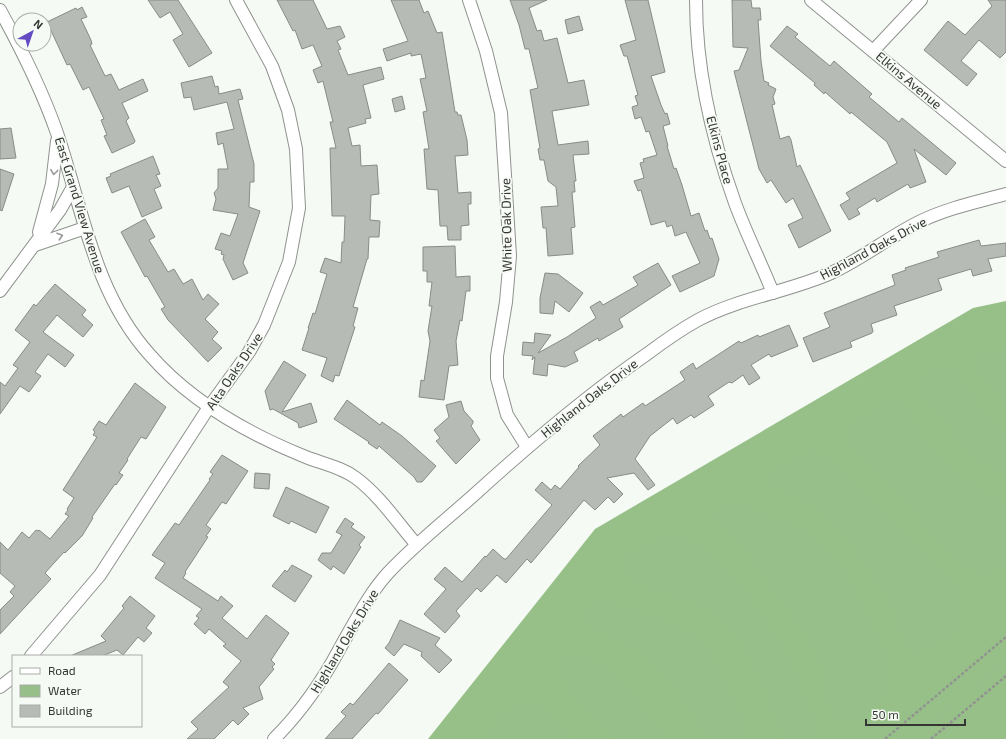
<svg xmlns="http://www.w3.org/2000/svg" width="1006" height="739" viewBox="0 0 1006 739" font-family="'Exo 2',sans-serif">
  <rect width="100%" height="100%" fill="#f6faf5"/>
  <polygon fill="#97c089" points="1006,301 1006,739 428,739 595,529 973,308"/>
  <g fill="#96bf89">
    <path d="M 1006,349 L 1006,407 L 978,368 C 973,349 993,350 1006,349 Z"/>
    <path d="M 944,367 L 950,368 L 959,374 L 985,414 L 1006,435 L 1006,477 L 976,457 L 923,398 C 918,382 928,369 944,367 Z"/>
    <path d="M 897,401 C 915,406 914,427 924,440 C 942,464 979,491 1006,503 L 1006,563 C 995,577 980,577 966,568 L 852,446 L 847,432 C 859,419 879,402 897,401 Z"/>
    <path d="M 810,452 L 820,453 L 825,455 L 928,557 L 957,590 L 960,602 L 960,615 L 957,627 L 942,640 L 913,657 L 884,591 L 850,540 L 823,510 L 773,488 C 766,484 765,478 769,471 Z"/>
    <path d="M 725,502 L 733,502 L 752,508 L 804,530 L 846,568 L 890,663 C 891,671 892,679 889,687 C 884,701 852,736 837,718 C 824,703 826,674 817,657 C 807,637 793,616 779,598 C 764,577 748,553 730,533 C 725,528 717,523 716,517 C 715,510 719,505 725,502 Z"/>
    <polygon points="662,539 684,539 708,552 744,588 782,644 818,727 820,739 784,739 753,661 726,622 689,601 652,591 622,576 621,567 627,554"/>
    <path d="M 603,600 C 631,607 656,616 681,629 C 686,632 693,634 697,638 C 723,665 735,705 749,739 L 708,739 L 675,684 L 640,650 L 605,636 L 584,624 L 588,608 Z"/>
    <polygon points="577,653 600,663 629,688 664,739 615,739 576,697 561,676 563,658"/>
    <path d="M 528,699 L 547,712 L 571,739 L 486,739 L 485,737 C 495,715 507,710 528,699 Z"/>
  </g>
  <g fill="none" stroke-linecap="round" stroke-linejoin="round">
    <polyline stroke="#96bf89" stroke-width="4" points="913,739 1006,660"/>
  </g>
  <g fill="#b7bbb6" stroke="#888c87">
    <polygon points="148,0 178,0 212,53 189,67 173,40 183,34 170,12 160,18"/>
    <polygon points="277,0 313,0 327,29 340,26 345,37 337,41 341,49 338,50 348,75 381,67 384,79 363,85 371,118 365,119 366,123 348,128 352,146 360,145 361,166 377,165 379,194 371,195 370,220 380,221 379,237 369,237 368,259 367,259 353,307 358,308 353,326 355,327 339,376 335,375 333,382 321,376 327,358 302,350 309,328 308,328 313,313 315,314 327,274 320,272 325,258 341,263 342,242 344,242 345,216 332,216 330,148 336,148 330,122 333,122 323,81 318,83 313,70 322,66 313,45 302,49 295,30 293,31"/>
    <polygon points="391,0 419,0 424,13 428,11 437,33 442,32 455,112 457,112 458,115 461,115 467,140 468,155 455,156 458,193 471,192 471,204 468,204 469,225 461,226 461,240 448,240 447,226 440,226 438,190 427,189 424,149 429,149 423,112 427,111 420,79 426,78 421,54 411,56 411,53 387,61 383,49 408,41"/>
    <polygon points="510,0 547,0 529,8 537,31 541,30 544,41 557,38 568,83 584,80 589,105 552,111 558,145 588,141 589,154 573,155 576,181 574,181 575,192 572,192 575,227 571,228 573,254 548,256 546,228 543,228 541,207 558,206 556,187 548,181 544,160 540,160 538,149 540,148 530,90 538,88 529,49 525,49 519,25"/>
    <polygon points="625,0 648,0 665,72 651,76 661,105 665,114 667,113 670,124 663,126 668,146 667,146 674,169 676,168 682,185 691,216 699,213 705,231 707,230 710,239 712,238 719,259 714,276 680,292 672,276 700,263 686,232 675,236 672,225 667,227 665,221 651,225 641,190 638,191 634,181 644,178 640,163 644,162 643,159 657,155 649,131 646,132 641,117 635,119 632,107 638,105 635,96 638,95 627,56 624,56 620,45 636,40"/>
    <polygon points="732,0 751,0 752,8 760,8 761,20 758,20 761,61 764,81 769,83 768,85 776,89 773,97 775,104 772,105 780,139 789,136 791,140 797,167 800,165 831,231 799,248 788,225 803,218 793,198 786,203 771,180 767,183 759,169 734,71 739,70 748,48 733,47"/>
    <polygon points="988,0 1006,0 1006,52 1000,58 979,40 961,61 977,74 967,86 924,50 948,21 965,35 992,6"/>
    <polygon points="82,7 87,17 81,19 91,40 92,44 90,45 105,76 111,74 119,90 143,79 148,91 122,103 129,118 126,121 135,141 134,143 112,153 104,136 107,135 101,120 104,119 89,87 83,90 70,64 67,65 47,22 76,8 77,10"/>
    <polygon points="579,16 583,30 568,34 565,20"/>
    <polygon points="787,26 798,34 795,37 830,66 834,61 872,94 869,97 899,122 902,118 956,163 946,175 914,149 926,182 910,188 908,184 877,202 875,198 857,209 860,214 849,220 840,205 850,199 846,193 897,163 887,142 851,112 850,114 825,92 824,94 814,85 815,83 770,46"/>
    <polygon points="212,76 215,87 218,86 219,94 240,89 243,99 238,100 254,164 254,182 250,182 249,207 260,211 243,263 248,273 233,280 223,259 224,255 221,254 222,251 215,249 221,233 230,236 238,214 213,210 216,199 214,193 218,188 218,169 228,169 223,143 218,145 216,133 234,129 227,102 194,110 191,97 184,98 181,83"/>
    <polygon points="402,96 405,109 395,112 392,99"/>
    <polygon points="11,128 16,158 0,159 0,129"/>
    <polygon points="153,156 160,174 156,175 161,186 154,189 162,208 142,217 129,186 112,193 106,178 111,176 110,174"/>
    <polygon points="0,169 14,174 2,211 0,210"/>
    <polygon points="145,219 155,237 149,240 168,272 174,269 183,284 192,279 203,300 208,294 219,304 205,319 218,332 212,339 222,348 208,362 168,320 161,309 165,307 147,276 145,277 121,232"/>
    <polygon points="979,240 981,246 1006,243 1006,256 988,259 992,271 973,276 971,269 938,279 942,290 894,306 897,315 871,324 873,331 872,333 850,342 852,347 813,362 803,338 830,327 824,313 895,285 892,275 906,270 905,268 939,257 937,252"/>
    <polygon points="455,246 456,277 470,276 470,291 466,291 462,321 460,320 456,341 458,365 449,366 444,400 419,397 421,380 424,381 430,341 428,331 432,306 429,306 432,282 427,282 427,271 423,271 423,247"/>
    <polygon points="658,263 671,285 619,319 623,327 599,341 598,338 574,352 578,361 565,367 548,364 547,376 533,374 535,357 532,360 533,356 522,355 523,342 534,343 535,333 551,335 538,353 567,337 596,318 590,307 600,301 603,305 638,285 633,277"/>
    <polygon points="545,273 558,274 583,293 569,312 555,301 553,314 540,313 540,298"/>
    <polygon points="55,284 86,310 82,315 93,325 83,337 57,315 43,332 74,355 65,367 48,354 35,372 41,376 29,392 20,386 0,414 0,382 5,386 18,368 13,365 30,342 15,330 34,304 36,306"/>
    <polygon points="789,325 798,346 771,357 769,354 751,365 760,378 749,385 743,375 732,383 729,382 708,396 714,405 694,418 691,415 677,424 673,418 650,436 635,459 655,485 648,490 634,473 607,478 623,494 614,503 608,497 595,510 584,500 531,563 527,559 506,583 497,575 481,592 477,588 456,611 460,616 445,633 424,614 446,589 434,579 445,567 462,582 485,556 486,557 493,549 504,559 506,559 552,505 535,490 542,482 551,490 555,485 560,489 579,467 578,466 600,445 593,436 621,414 623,417 643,403 645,406 685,380 680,372 693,363 696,369 739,341 741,343 758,335 759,337"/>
    <polygon points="284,361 306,375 282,412 311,403 317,422 299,428 298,423 273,409 270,410 265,391"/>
    <polygon points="135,383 166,407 146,439 141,437 127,459 128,460 119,473 123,475 116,485 115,484 92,517 93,518 82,536 65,553 64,552 45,573 51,579 0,634 0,610 14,596 10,592 15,586 0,573 0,542 8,550 22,532 29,538 36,530 38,531 39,530 50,539 69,516 65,514 68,510 67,509 74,498 63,490 97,437 93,435 95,432 93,430 99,421 106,425"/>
    <polygon points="347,400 380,425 382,422 402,436 436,466 422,482 417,482 414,477 379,446 377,449 368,443 369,442 334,419"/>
    <polygon points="461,401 464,411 473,421 473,423 471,426 480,440 456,464 436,441 440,438 434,430 449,417 446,405"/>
    <polygon points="222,455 248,471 226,504 222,502 206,525 211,529 206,536 208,537 185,572 186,573 183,578 218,601 221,596 233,606 222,618 247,639 266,615 289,633 271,660 275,664 272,667 274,669 259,687 263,699 243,708 249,714 238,725 233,720 214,739 187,739 198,729 191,722 229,687 223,682 241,661 223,646 226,644 209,629 205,634 194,624 199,618 196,616 202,609 155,578 165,563 152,555 175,523 179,525 210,480 209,479 213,474 210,472"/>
    <polygon points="255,473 270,474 269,489 254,488"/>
    <polygon points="286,487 329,507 316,533 291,521 289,524 273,516"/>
    <polygon points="345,518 354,524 351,527 365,537 359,545 361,547 344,574 333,566 331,570 318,560 322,553 331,553 342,535 336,532"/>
    <polygon points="292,565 312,576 295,602 272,586 285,570 287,572"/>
    <polygon points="130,596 155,616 146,628 152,633 144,642 138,637 123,655 117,650 102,656 70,656 106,641 101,636 124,608 122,606"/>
    <polygon points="400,620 440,638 435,645 452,660 439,673 421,656 422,652 404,644 394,656 385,648 389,643"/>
    <polygon points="389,663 408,680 378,714 376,713 352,739 325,739 346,716 341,712 350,703 353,705"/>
  </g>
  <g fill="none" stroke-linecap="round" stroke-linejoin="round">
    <g stroke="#8f928e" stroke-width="14">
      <g id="street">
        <polyline points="469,0 486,51 501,113 506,191 510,256 506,302 497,356 497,378 507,415 527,447"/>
        <path d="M 696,0 C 696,68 712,139 735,203 C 746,233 761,263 773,293"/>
        <polyline points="811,0 1006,161"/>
        <path d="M 0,10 C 22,50 42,90 57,133 C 83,210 94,293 150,355 C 190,401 245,432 301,455 C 319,463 340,466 356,478 C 380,496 397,522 416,544"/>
        <polyline points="873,51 921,0"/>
        <polyline points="39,232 52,184 57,141"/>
        <polyline points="35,245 85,228"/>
        <polyline points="0,291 60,210 73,187"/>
        <polyline points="31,656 100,575 209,407 249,352 264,325 289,262 299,208 296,149 288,110 272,66 236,0"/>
        <polyline points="0,687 13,677"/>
        <path d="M 274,739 C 301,712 322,682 340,648 C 355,622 368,595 388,573 C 415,544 446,520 475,494 C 530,444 586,396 647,354 C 663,342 680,330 698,320 C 739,298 788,292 831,273 C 862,259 890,236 921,221 C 948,208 977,202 1006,194"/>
      </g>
    </g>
    <g stroke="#90938f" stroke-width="2.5" stroke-dasharray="3 2" stroke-linecap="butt">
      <polyline points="885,739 1006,637"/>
      <polyline points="931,739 1006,676"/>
    </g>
    <use href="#street" stroke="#fff" stroke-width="12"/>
  </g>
  <defs><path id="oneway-chevron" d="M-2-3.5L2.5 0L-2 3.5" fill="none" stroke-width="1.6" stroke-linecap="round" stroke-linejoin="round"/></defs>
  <g stroke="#9a9a9a">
    <use href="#oneway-chevron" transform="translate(54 172) rotate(97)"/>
    <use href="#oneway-chevron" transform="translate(60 236) rotate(-18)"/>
  </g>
  <g text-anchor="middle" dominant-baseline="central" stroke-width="3.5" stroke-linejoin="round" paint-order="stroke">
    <g font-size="13" fill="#353634" stroke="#f6faf5">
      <text transform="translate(909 80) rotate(40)">Elkins Avenue</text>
      <text transform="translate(720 150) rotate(75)">Elkins Place</text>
      <text transform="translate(80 205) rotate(73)">East Grand View Avenue</text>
      <text transform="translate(506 225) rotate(-91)">White Oak Drive</text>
      <text transform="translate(873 248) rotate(-28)">Highland Oaks Drive</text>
      <text transform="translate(234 371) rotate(-56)">Alta Oaks Drive</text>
      <text transform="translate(589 398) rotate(-38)">Highland Oaks Drive</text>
      <text transform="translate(344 641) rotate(-59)">Highland Oaks Drive</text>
    </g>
  </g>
  <rect x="12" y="655" width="130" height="72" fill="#f6faf5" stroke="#a9aca8"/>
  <rect x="20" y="668" width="20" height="6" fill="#ffffff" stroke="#a9aca8"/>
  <text x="48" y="675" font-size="12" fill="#353634">Road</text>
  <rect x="20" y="685" width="20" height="12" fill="#96bf89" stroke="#a9aca8"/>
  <text x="48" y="695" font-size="12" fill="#353634">Water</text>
  <rect x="20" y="705" width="20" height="12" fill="#b7bbb6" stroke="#a9aca8"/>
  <text x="48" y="715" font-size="12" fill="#353634">Building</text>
  <g transform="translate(32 32) rotate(40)"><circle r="19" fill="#f6faf5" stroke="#a9aca8"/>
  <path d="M0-3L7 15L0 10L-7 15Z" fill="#644ac2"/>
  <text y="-6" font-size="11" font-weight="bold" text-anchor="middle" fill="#353634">N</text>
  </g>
  <path d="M866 719v6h99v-6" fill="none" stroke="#353634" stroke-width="2"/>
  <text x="872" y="719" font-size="12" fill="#353634" stroke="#f6faf5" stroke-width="3" paint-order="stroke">50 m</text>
</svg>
